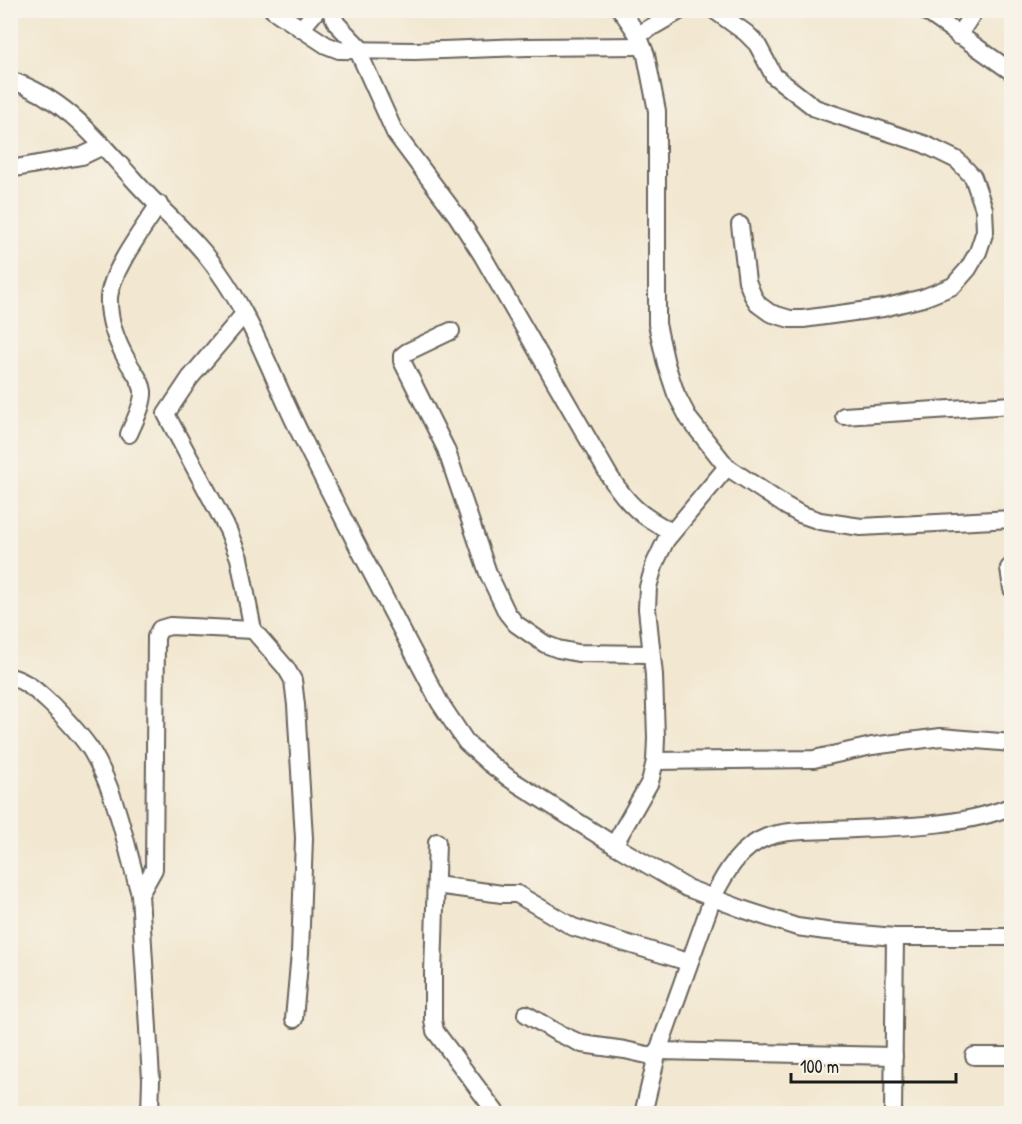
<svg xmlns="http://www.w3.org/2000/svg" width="1022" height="1124" viewBox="0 0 1022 1124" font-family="'Patrick Hand',sans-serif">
  <rect width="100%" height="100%" fill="#f7f3e8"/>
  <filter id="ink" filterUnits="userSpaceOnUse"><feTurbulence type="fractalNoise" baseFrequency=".0167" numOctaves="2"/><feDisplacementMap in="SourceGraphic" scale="12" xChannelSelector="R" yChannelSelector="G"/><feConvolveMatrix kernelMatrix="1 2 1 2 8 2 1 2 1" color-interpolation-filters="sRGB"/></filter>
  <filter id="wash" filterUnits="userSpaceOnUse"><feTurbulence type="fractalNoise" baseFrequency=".008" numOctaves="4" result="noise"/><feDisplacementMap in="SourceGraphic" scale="24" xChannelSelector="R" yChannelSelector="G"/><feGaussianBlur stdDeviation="1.35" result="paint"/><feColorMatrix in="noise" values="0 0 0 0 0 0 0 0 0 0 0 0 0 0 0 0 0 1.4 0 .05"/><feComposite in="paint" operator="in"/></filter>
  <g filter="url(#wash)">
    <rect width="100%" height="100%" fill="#f2e7d0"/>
  </g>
  <g filter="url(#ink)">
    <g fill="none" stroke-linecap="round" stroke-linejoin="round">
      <g stroke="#67635b" stroke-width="20">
        <g id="minor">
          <polyline points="273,10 326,45 339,50 415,51 527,47 642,46"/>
          <polyline points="330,10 337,24 363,51"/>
          <polyline points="621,10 638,35 646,55 657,111 657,324 666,364 676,394 689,419 727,467 786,506 800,514 820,521 861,527 1012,519"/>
          <polyline points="714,10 746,33 757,44 774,76 815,108 924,144 957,160 973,177 984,209 985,231 978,252 968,269 953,286 923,298 883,308 803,319 790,319 770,313 759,305 753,296 747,281 740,225"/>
          <polyline points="924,10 1012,72"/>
          <polyline points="301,29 317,10"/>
          <polyline points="638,35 681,10"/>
          <polyline points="958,36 975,10"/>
          <path d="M 358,51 L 395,133 L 457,216 L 482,255 L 610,477 C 629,506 641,516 672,532"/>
          <path d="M 10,80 C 63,97 96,138 132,178 C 160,210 194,236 218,271 C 255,322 275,385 304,441 C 348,529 394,616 440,703 L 466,742 L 489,763 L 510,779 L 614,845 L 687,888 L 745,910 L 797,927 L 826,931 L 895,937 L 1012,937"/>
          <polyline points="10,169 82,156 103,146"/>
          <polyline points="244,314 190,378 166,414 228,530 239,558 253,630 286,668 293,680 296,705 304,838 300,953 294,1019"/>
          <polyline points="451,331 407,352 402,356 402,361 446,449 488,573 507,613 516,624 545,644 558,649 578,653 651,654"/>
          <polyline points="844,416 1012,405"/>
          <path d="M 129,434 C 134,422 144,404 143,391 C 142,381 133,371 128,362 C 117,343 108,319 109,297 C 112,269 144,228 159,204"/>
          <polyline points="1009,568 1012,589"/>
          <path d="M 10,677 C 27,681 39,693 52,705 C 66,719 80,734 91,750 C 117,793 126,847 140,894"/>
          <polyline points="655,761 814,759 872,746 941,737 1012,743"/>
          <polyline points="437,842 433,973 433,1020 435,1031 497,1114"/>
          <polyline points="614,845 650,782 655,761 656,738 654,675 647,609 648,587 655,563 666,540 727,467"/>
          <polyline points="436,885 502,894 517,894 573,927 688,962"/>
          <polyline points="526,1014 556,1032 582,1044 625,1050 656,1057"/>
          <polyline points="658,1051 894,1056"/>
          <polyline points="974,1056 1012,1056"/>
          <polyline points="150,1114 151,1079 140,894 154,869 156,637 160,629 170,626 253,630"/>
          <path d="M 643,1114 L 658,1051 L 713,897 C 725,873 740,847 767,837 C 787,830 810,831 831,830 C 885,827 962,828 1012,806"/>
          <polyline points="893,1114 895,937"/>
        </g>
      </g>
      <use href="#minor" stroke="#fff" stroke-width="16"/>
    </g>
  </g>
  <rect width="1022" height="1124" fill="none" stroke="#f7f3e8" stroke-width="36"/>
  <path d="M791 1073v9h165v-9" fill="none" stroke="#1c1c1c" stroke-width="3"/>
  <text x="800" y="1073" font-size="18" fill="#1c1c1c" stroke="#f7f3e8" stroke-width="4.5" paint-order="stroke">100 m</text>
</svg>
